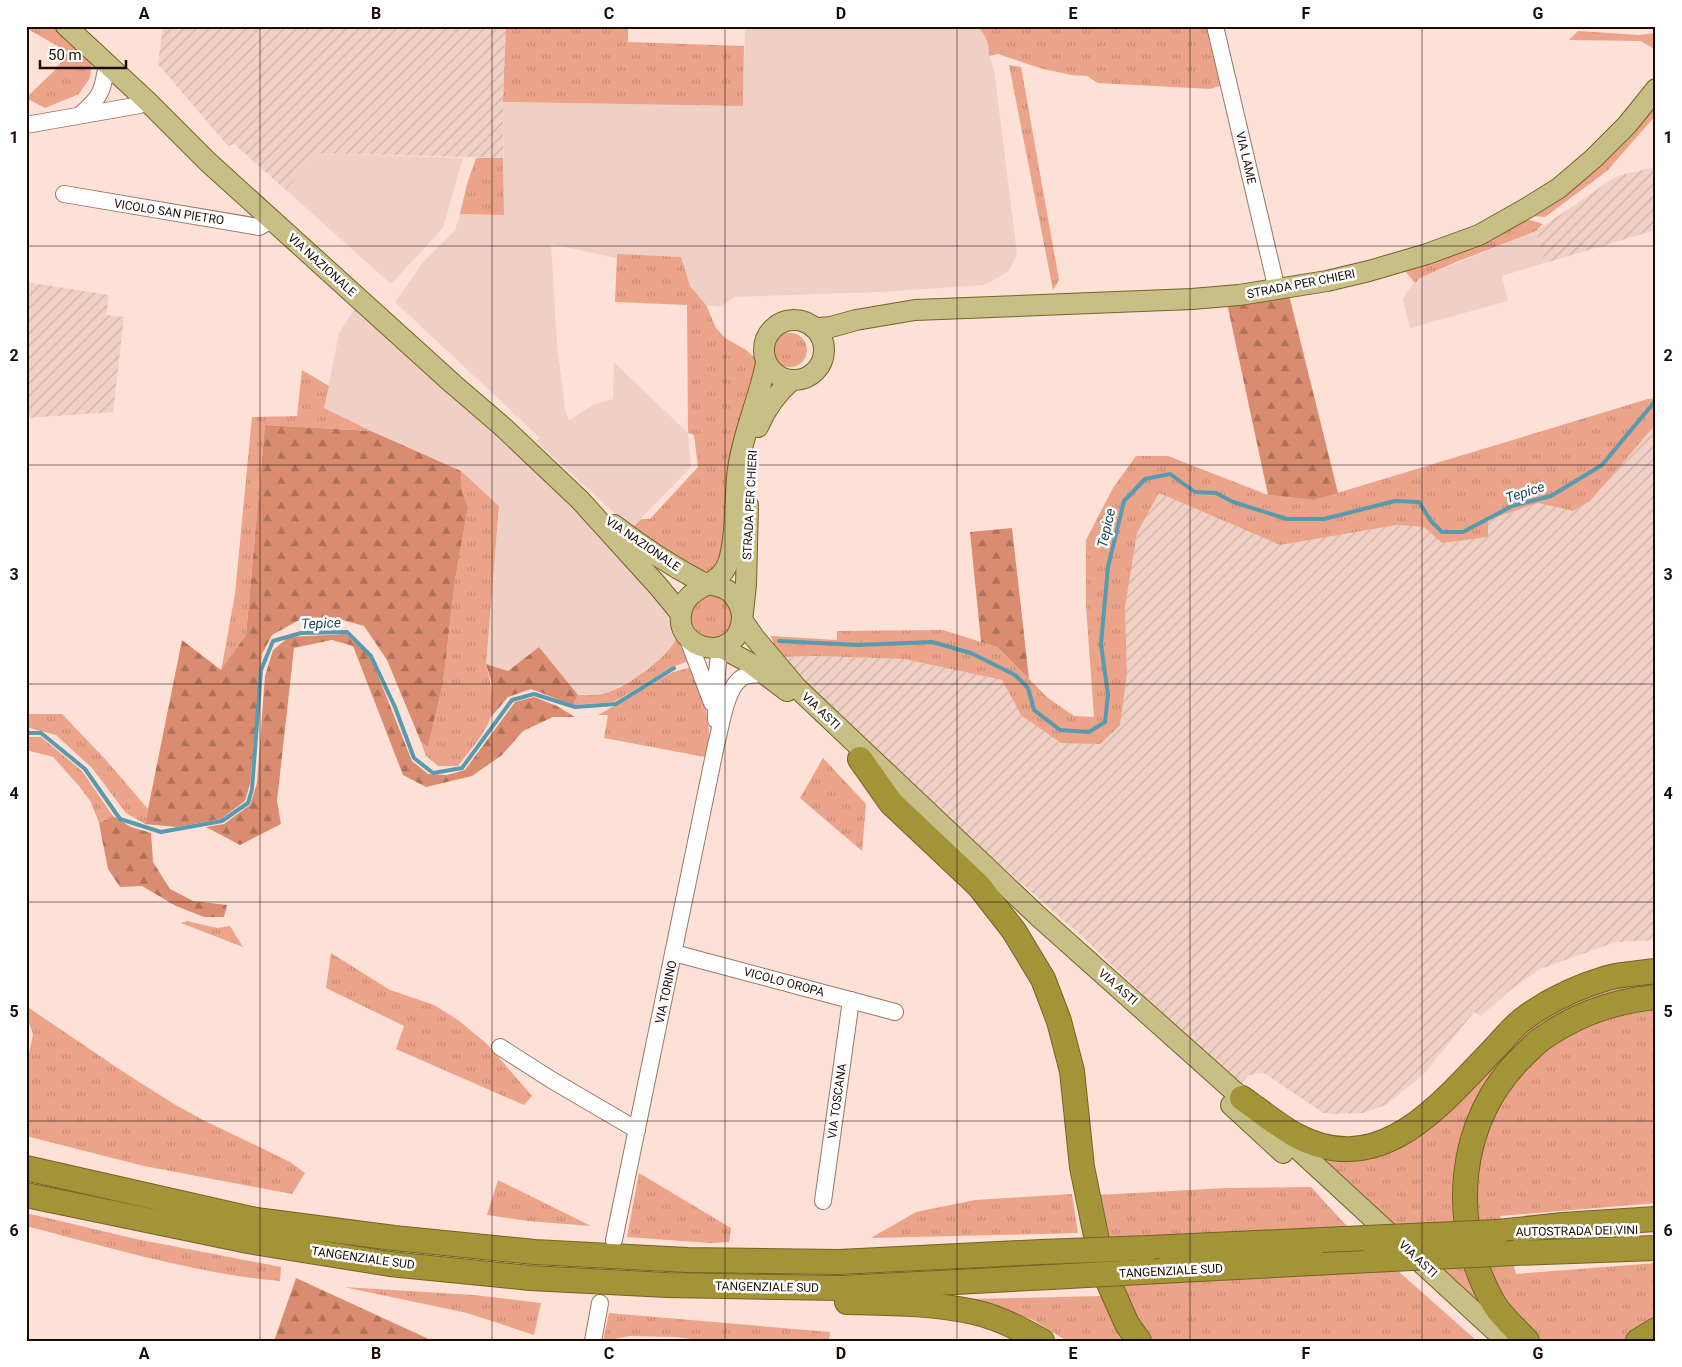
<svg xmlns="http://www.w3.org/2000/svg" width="1682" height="1367" viewBox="0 0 1682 1367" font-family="Roboto,sans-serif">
  <defs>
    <pattern id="industrial-furrows" width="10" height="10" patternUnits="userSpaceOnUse" patternTransform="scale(1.25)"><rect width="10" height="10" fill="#f0d0c5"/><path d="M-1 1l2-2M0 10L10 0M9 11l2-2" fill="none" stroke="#cdb1a8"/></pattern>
    <pattern id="grass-tufts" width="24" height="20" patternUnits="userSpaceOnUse" patternTransform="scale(1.25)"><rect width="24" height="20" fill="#eba389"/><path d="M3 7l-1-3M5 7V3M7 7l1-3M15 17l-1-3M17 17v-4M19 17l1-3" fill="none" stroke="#c98b75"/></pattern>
    <pattern id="forest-firs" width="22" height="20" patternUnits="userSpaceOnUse" patternTransform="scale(1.25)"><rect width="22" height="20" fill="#da8c70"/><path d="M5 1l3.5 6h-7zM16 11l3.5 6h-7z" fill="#b0715a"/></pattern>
  </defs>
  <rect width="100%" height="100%" fill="#fde1d7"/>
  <g fill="#f0d0c5">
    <polygon points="745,26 977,26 984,32 989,42 989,56 994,69 1017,254 1009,271 985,285 880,292 735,297 721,307 706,305 690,286 681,257 617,255 616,258 551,244 557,344 565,409 569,420 593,405 613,399 614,362 688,433 691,467 632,528 601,501 536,441 540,438 395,302 424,261 455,230 460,214 504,215 503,102 743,106"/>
    <polygon points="318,153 463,158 443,228 391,284 286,190"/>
    <polygon points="1536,231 1545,263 1502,276 1508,301 1410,328 1403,300 1407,291 1420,278"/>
    <polygon points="358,304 557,484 662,599 676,639 673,648 653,665 638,677 606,693 578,695 539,647 508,671 486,664 499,506 461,471 371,431 324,408 339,333"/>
  </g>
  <g fill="url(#industrial-furrows)">
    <polygon points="163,26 506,26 503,102 503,158 318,153 286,190 234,144 228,146 158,64"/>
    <polygon points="1656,167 1656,230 1545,263 1536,231 1617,176"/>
    <polygon points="26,282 109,295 106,315 124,317 113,412 26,418"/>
    <polygon points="1656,424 1656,940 1616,942 1540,969 1508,992 1481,1016 1474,1012 1424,1074 1386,1105 1363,1113 1336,1114 1323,1113 1264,1073 1249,1075 1239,1086 1084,938 1012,875 972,842 778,657 816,656 904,659 1002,680 1021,715 1100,744 1127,673 1125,607 1137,533 1159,493 1280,545 1397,525 1424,527 1442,543 1488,537 1487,520 1538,503 1573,511 1589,501"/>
  </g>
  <g fill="url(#grass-tufts)">
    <polygon points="26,26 53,26 80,48 92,62 90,78 79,94 45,108 26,98 56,69 68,52 26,28"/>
    <polygon points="506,26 628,26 628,42 744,46 743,106 503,102"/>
    <path d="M 977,26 L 1085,28 L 1085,26 L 1207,26 L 1222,85 L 1210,89 L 1098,83 L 1087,76 L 1072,75 L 1043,69 L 998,54 L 989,56 C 989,43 987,36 977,26 Z"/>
    <polygon points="1578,31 1639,35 1656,33 1656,50 1641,41 1569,40"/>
    <polygon points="1009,65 1021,67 1059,280 1053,290"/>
    <path d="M 1656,104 L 1656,115 L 1607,171 L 1545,217 L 1533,216 C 1581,187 1620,147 1656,104 Z"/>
    <polygon points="476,158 503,158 504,215 460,214 467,184"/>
    <polygon points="1526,219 1543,224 1536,231 1456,262 1420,278 1415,283 1404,270 1492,240"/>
    <polygon points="617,254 681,257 690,286 706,305 716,328 725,338 746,350 757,360 721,565 710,573 700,573 642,538 634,526 641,519 650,519 698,467 694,435 688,433 687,305 615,302"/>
    <circle cx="790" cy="350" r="17"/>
    <polygon points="302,370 329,386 324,408 371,431 265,425 246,635 221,671 235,594 252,417 297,416"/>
    <polygon points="1656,398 1656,424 1590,501 1573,511 1538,503 1488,520 1488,537 1442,543 1424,527 1397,525 1280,545 1159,493 1137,533 1125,607 1127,673 1120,725 1100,744 1061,743 1021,715 1002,680 904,659 816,656 778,657 771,636 837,640 837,631 943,630 997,647 1048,698 1074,716 1094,717 1086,606 1086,540 1113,488 1136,456 1168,456 1268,495 1314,500 1648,399"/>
    <path d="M 461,471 L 499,506 L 486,664 C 490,680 496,704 490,719 C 484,736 469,751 458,766 L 438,766 L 426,756 L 421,742 L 428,747 L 443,683 L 455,580 L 468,507 L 462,491 Z"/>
    <circle cx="712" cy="616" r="21"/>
    <path d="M 676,639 L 689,661 L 672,667 L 614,702 L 573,705 L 578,695 C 587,695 598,695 606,693 C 626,687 668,658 676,639 Z"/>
    <path d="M 692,667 C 702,695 716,728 705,757 L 604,738 L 608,715 L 598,715 L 673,672 Z"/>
    <polygon points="26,714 62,714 105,759 148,809 145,824 126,813 92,768 56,735 26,727"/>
    <polygon points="26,737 41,737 82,771 113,816 99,823 91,802 79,786 53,757 26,750"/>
    <polygon points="823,758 866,804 862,851 800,798"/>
    <polygon points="187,921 217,928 230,926 243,947 181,923"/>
    <polygon points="331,953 390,990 434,1005 458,1020 487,1044 532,1096 524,1105 396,1049 404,1026 326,988"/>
    <polygon points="1656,978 1656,987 1547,1022 1467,1140 1490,1312 1320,1156 1351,1159 1537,1018 1578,995"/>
    <polygon points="1656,1004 1656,1203 1500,1216 1516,1274 1656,1263 1656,1323 1624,1341 1539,1341 1513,1310 1491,1276 1473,1215 1477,1154 1502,1092 1534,1054 1575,1025"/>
    <polygon points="26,1006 125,1073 174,1104 203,1120 290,1162 305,1173 292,1194 144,1166 26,1136 26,1068 33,1034 28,1020 26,1018"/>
    <polygon points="639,1173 731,1228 729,1242 709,1243 627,1237"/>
    <polygon points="498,1180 591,1226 528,1221 487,1215"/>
    <polygon points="1311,1187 1344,1223 1477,1341 1148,1341 1120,1293 1098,1195 1227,1188"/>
    <polygon points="1072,1194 1078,1233 871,1238 916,1212 975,1200"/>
    <path d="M 26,1213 L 136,1239 L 281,1267 L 280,1281 C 196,1274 108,1247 26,1226 Z"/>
    <polygon points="344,1287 474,1295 541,1303 534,1335 467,1313"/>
    <polygon points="1104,1296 1130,1341 1067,1341 1033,1320 971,1299"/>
    <polygon points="609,1313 830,1332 829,1341 706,1341 676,1337 630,1336 603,1341"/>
  </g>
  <g fill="url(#forest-firs)">
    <polygon points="1289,295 1338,493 1314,500 1268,495 1227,303"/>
    <polygon points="265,425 371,431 461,471 462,491 468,507 455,580 443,683 428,747 421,742 387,660 364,626 332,617 303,618 272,635 262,654 250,784 245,801 221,819 177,827 145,824 182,640 221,670 246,635"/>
    <polygon points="1012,528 1029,679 997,647 981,642 970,532"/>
    <polygon points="346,634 371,658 412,761 428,774 447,775 465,770 515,702 534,697 557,706 575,717 553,717 523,731 502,755 472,776 426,787 403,775 353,646 332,640 294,648 277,801 281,824 240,845 206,827 224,824 250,805 257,783 265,676 273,650 289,637"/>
    <polygon points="539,647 578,695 573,705 531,689 508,697 491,717 492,684 486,664 508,671"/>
    <polygon points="113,816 131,827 151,833 153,862 170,889 193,901 227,905 224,917 204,917 176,906 142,886 120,887 108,869 99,823"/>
    <polygon points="296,1278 433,1341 274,1341"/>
  </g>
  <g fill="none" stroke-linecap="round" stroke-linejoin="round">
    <g stroke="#589baf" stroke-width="4">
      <polyline points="779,641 858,645 932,642 971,653 1015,675 1028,688 1034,710 1060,730 1089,732 1105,722 1108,695 1101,644 1108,567 1124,501 1145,479 1170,474 1195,492 1216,493 1233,502 1287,519 1324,519 1395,501 1419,502 1431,521 1442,532 1463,532 1512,506 1551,496 1602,465 1656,400"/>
      <polyline points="26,733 41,733 85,769 120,819 161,832 222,821 248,803 252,789 261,670 273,641 301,633 347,632 371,656 395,707 414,758 433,773 462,768 512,700 534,694 575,707 616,704 674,668"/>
    </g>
    <g stroke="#9e7566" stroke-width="18">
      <g id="minor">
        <polyline points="1215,26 1277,290"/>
        <path d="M 80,115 C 101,97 103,91 107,63"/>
        <polyline points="26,125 140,105 147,101"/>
        <polyline points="64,194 259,227 272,220"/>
        <polyline points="687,637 712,703"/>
        <polyline points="716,720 717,672 720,647"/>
        <polyline points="674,953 895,1012"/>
        <polyline points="500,1047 550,1079 637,1130"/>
        <polyline points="823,1201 851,1000"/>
        <path d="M 614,1240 L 716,745 C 721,727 726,686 743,677 C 750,674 759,674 766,674"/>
        <polyline points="593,1341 600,1303"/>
      </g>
    </g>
    <g stroke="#736426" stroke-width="22">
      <g id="major">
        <polyline points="66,26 147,101 208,162 453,384 503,427 580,500 658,586 681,614"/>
        <circle cx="794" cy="350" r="30"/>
        <polyline points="813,327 819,328 831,327 856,320 915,310 1192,299 1239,295 1327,281 1369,271 1427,254 1479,235 1527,208 1559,188 1594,158 1627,125 1656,89"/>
        <path d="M 758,427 C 766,408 776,394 792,380"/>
        <path d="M 614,525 C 641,546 670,565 700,581 C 710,586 723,585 731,593 C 742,604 745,617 739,631 C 736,640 725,647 716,648 C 696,649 678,635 681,614 C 686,583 719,589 728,563 C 737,537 734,497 738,469 C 743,432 759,399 766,363"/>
        <polyline points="743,613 746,584 748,505"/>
        <polyline points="743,621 754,637 797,688 1039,917 1254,1109"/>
        <polyline points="720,647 750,663 787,691"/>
        <polyline points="1231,1105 1283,1153"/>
        <polyline points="1277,1130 1506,1341"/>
      </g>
    </g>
    <g stroke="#736426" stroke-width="26">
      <g id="highway">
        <polyline points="860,759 891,803 979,886 1014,931 1043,979 1059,1021 1072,1071 1082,1167 1103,1270 1127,1324 1139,1341"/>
        <path d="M 1242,1098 C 1259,1110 1276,1124 1295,1135 C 1380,1181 1439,1106 1493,1050 C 1502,1041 1511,1029 1522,1020 C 1547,1001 1577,987 1607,978 C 1622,974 1640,973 1656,971"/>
        <polyline points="26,1168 256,1220 394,1238 534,1252 687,1260 839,1262 1041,1252"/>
        <polyline points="26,1195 248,1241 390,1264 530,1278 667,1285 841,1288 1051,1277"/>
        <polyline points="1498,1232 1563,1225 1656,1219"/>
        <polyline points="1149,1248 1322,1240"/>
        <polyline points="1514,1253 1656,1248"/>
        <polyline points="1160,1271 1371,1260"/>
        <path d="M 847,1302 C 890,1303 933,1303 974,1312 C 998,1317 1021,1329 1042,1341"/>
        <path d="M 1527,1341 C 1516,1329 1502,1317 1494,1304 C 1448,1225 1456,1120 1523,1056 C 1530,1050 1536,1042 1543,1038 C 1577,1014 1614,1001 1656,997"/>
        <polyline points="1638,1341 1656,1330"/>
      </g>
    </g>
    <use href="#minor" stroke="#fff" stroke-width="16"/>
    <use href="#major" stroke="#c8bf87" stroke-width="20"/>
    <use href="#highway" stroke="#a39437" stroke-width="24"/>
    <g stroke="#736426" stroke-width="26" stroke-linecap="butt">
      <g id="highway-bridge">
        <polyline points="1322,1240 1498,1232"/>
        <polyline points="1041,1252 1149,1248"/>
        <polyline points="1371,1260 1514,1253"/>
        <polyline points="1051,1277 1160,1271"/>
      </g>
    </g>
    <use href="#highway-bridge" stroke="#a39437" stroke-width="24"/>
  </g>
  <path fill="none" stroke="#1b0c07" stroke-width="1" stroke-opacity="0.55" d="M 260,26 L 260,1341M 492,26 L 492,1341M 725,26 L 725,1341M 957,26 L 957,1341M 1190,26 L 1190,1341M 1422,26 L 1422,1341M 26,246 L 1656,246M 26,465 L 1656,465M 26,684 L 1656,684M 26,902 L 1656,902M 26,1121 L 1656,1121"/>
  <g text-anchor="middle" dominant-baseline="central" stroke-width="5" stroke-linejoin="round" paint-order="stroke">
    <g font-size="12" fill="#1b0c07" stroke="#fff">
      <text transform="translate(1246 158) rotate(77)">VIA LAME</text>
      <text transform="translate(169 212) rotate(9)">VICOLO SAN PIETRO</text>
      <text transform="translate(322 265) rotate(42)">VIA NAZIONALE</text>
      <text transform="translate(1301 284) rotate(-11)">STRADA PER CHIERI</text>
      <text transform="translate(750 505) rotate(-87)">STRADA PER CHIERI</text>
      <text transform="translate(643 544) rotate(34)">VIA NAZIONALE</text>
      <text transform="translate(821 711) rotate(43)">VIA ASTI</text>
      <text transform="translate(784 982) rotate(15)">VICOLO OROPA</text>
      <text transform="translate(1118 987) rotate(41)">VIA ASTI</text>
      <text transform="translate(666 992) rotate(-78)">VIA TORINO</text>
      <text transform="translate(837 1101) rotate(-82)">VIA TOSCANA</text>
      <text transform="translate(1577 1231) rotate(-1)">AUTOSTRADA DEI VINI</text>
      <text transform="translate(363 1258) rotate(8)">TANGENZIALE SUD</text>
      <text transform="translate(1418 1259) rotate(43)">VIA ASTI</text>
      <text transform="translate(1171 1271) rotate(-3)">TANGENZIALE SUD</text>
      <text transform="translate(767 1287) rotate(1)">TANGENZIALE SUD</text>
    </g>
    <g font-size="14" font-style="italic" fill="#1b4956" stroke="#fff">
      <text transform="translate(1525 492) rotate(-18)">Tepice</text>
      <text transform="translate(1106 528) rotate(-77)">Tepice</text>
      <text transform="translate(321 623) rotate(-2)">Tepice</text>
    </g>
  </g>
  <rect width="1682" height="1367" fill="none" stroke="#ffffff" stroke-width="55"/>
  <path d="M40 60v8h86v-8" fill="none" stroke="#1b0c07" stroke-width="2.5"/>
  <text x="48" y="60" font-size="15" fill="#1b0c07" stroke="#ffffff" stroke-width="4" paint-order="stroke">50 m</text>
  <rect x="28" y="28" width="1626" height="1312" fill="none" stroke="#1b0c07" stroke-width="2"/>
  <g font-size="16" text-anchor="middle" font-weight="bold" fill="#1b0c07">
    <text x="144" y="19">A</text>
    <text x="376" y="19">B</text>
    <text x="609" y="19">C</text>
    <text x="841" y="19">D</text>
    <text x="1073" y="19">E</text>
    <text x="1306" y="19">F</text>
    <text x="1538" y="19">G</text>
    <text x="14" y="143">1</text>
    <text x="1668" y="143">1</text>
    <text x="14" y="361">2</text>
    <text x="1668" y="361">2</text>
    <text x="14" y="580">3</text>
    <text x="1668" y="580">3</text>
    <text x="14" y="799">4</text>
    <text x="1668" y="799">4</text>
    <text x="14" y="1017">5</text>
    <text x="1668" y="1017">5</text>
    <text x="14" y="1236">6</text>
    <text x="1668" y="1236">6</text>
    <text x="144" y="1359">A</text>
    <text x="376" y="1359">B</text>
    <text x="609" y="1359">C</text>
    <text x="841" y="1359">D</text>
    <text x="1073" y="1359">E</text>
    <text x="1306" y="1359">F</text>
    <text x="1538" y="1359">G</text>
  </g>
</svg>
